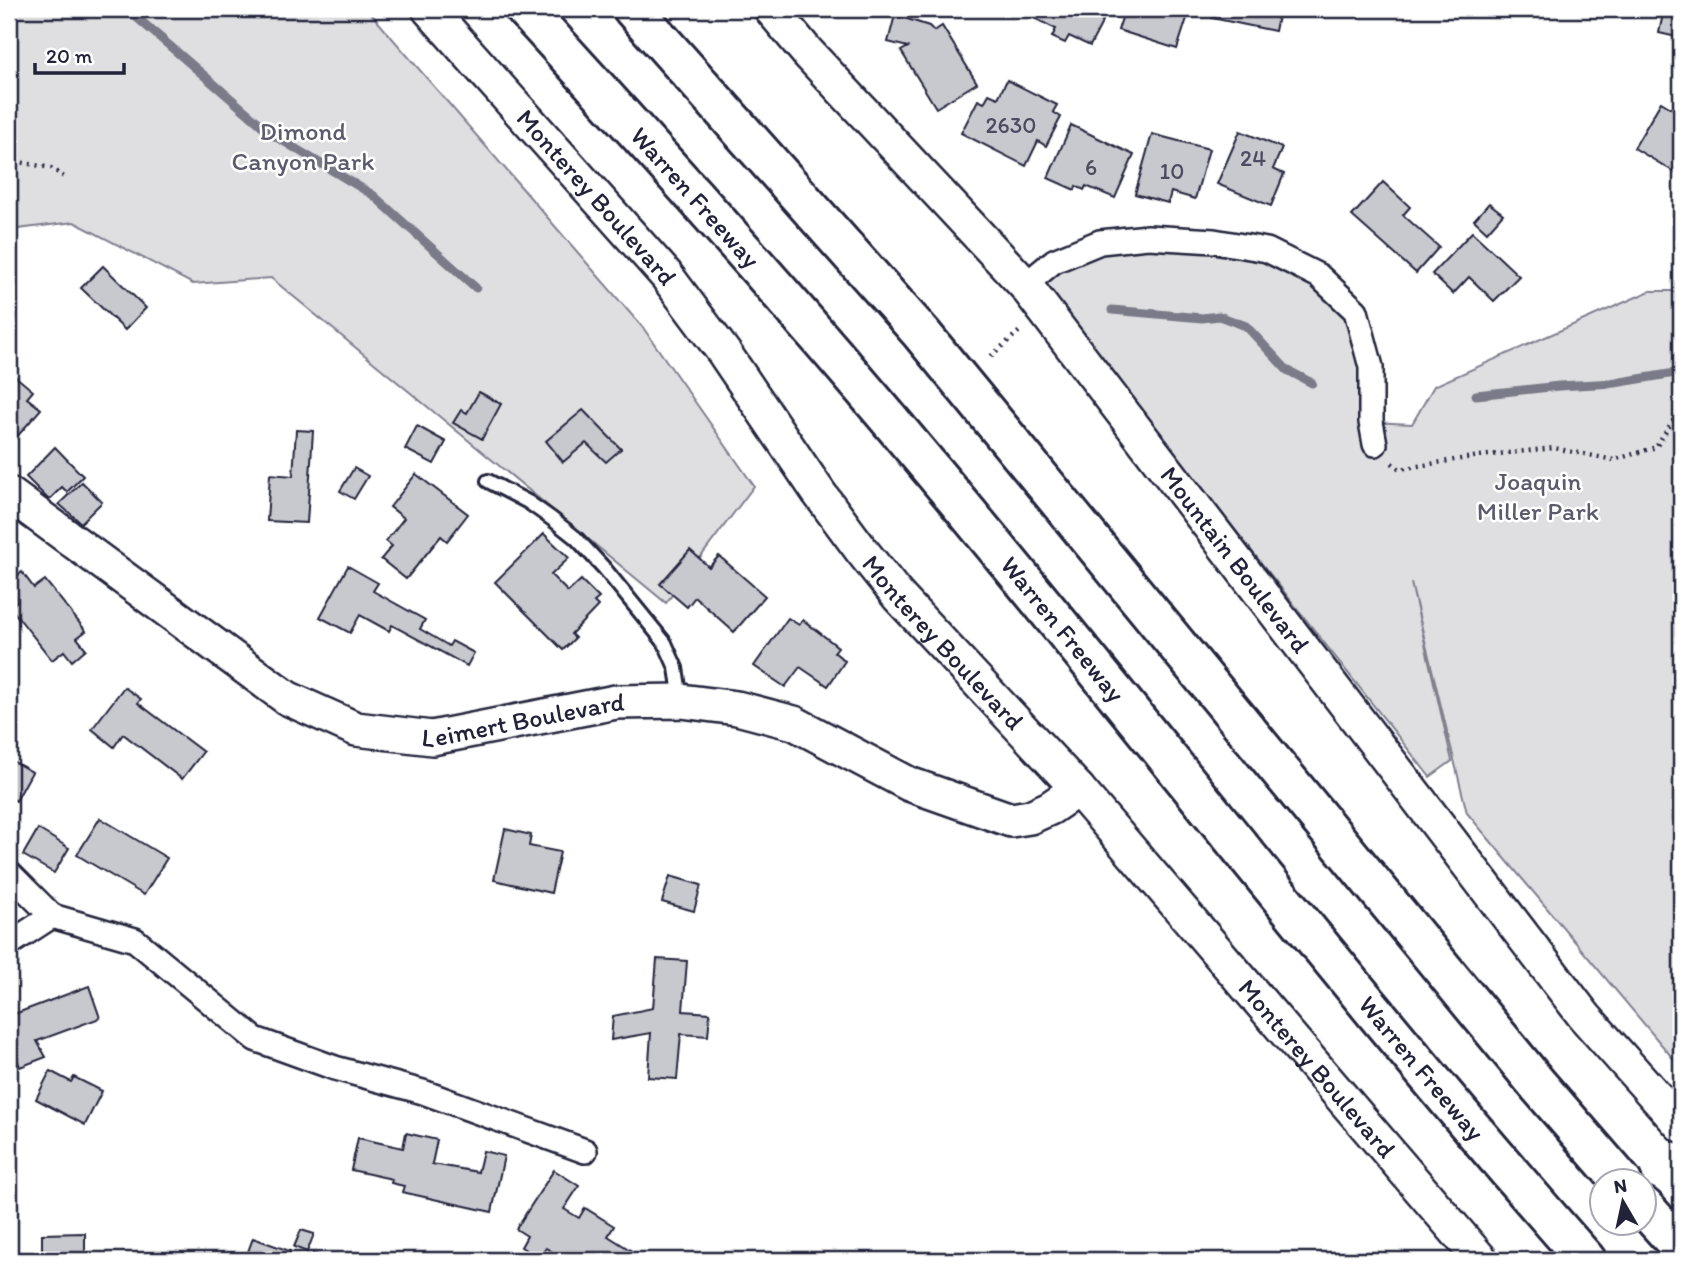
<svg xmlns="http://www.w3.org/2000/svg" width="1690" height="1269" viewBox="0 0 1690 1269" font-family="Itim,sans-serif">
  <rect width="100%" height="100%" fill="#fff"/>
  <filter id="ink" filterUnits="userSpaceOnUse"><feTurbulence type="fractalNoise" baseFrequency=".0143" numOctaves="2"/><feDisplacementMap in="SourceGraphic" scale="14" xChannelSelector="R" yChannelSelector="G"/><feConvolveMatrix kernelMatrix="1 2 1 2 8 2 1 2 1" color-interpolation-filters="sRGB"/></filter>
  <g filter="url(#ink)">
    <g fill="#dfdfe2" stroke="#80808e" stroke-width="2">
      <polygon points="9,9 367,9 644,329 754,486 666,603 271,278 193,284 74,222 9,230"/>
      <polygon points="1100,242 1267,250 1356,311 1372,422 1412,424 1434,386 1650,291 1681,291 1681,1068 1467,813 1411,583 1452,761 1430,777 1035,276"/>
    </g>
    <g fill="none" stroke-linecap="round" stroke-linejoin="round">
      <g stroke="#7a7a88" stroke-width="9">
        <polyline points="127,9 273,135 373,195 476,288"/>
        <polyline points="1112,310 1202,318 1219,316 1246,326 1287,370 1312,383"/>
        <polyline points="1476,395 1559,386 1615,383 1681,372"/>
      </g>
    </g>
    <g fill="#c8c8cf" stroke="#22223b" stroke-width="2">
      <polygon points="1039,9 1109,9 1090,46 1069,36 1065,43 1052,37 1056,29 1034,18"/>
      <polygon points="1125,9 1190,9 1177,49 1118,30"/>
      <polygon points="1214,9 1272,9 1279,11 1275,31 1212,18"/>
      <polygon points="1664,9 1681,9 1681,38 1659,33"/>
      <polygon points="895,15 929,26 934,31 942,26 977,83 936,108 901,51 908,47 888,42"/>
      <polygon points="1007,80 1057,105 1053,112 1061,117 1046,146 1038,141 1026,166 961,133 978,100 984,103 989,94 998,98"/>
      <polygon points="1661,102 1681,114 1681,176 1634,148"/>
      <polygon points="1071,125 1134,155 1115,198 1086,186 1084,190 1076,186 1075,190 1048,178"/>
      <polygon points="1240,131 1282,148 1273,169 1284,174 1271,206 1217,184"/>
      <polygon points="1152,134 1209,149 1195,199 1171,192 1168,203 1135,194"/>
      <polygon points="1383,182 1410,207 1403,215 1439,247 1416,273 1352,216"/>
      <polygon points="1489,203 1503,214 1487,232 1474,220"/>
      <polygon points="1472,232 1519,276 1494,301 1469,277 1453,294 1432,274"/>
      <polygon points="103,266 146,308 125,330 81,288"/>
      <polygon points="9,371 33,391 27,398 41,409 9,446"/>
      <polygon points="479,392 501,404 482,439 453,423 461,410 467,413"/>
      <polygon points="583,410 621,449 606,462 586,443 563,462 546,441"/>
      <polygon points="417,426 446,442 434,464 405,449"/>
      <polygon points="296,430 313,431 307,523 267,521 270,474 293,476"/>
      <polygon points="55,447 83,476 67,492 62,487 49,500 26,477"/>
      <polygon points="354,468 368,476 354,499 340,491"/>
      <polygon points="416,474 468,514 447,541 441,536 406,579 381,559 392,546 386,541 404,518 390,507"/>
      <polygon points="82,482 102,502 81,523 59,504"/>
      <polygon points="544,534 569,558 551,575 568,592 581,580 599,598 594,602 598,606 571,634 575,638 563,650 495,582"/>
      <polygon points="690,550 709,567 719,556 765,596 734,632 695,597 687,607 660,584"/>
      <polygon points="348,566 378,583 373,591 425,620 420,629 449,646 452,641 474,653 467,666 392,625 389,631 360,615 350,633 320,617"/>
      <polygon points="22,572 34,588 45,580 86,631 77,638 86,649 72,661 64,651 52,660 10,607 17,601 9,591 9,583"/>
      <polygon points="788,618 799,625 803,620 838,647 834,652 845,661 828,686 800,667 785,687 754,666"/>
      <polygon points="124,687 141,699 138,703 203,752 182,779 123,734 114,747 92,729"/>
      <polygon points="9,759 32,772 16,801 9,796"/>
      <polygon points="100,818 167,858 144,895 77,855"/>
      <polygon points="38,829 69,848 54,873 23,855"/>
      <polygon points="505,829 531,835 529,846 560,852 551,893 494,880"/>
      <polygon points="670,876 701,885 694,911 662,902"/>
      <polygon points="657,959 687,961 683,1011 710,1013 708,1036 681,1034 677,1079 648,1077 651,1033 611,1040 613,1016 653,1008"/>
      <polygon points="89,986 100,1018 37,1041 46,1057 20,1067 9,1037 9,1016"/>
      <polygon points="50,1071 71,1082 74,1077 102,1091 85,1125 36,1099"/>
      <polygon points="406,1133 437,1140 432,1164 478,1172 483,1151 504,1156 492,1212 402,1192 404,1186 391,1183 392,1179 351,1170 358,1138 403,1148"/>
      <polygon points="554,1170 579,1186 564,1209 579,1218 585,1208 614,1226 608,1236 646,1260 566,1260 546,1248 539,1258 521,1247 527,1236 516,1229"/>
      <polygon points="301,1230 314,1234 307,1252 294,1247"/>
      <polygon points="85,1233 85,1258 78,1260 42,1259 42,1234"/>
      <polygon points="253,1238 290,1251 286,1260 245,1260"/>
      <polygon points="313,1253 332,1260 310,1260"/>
    </g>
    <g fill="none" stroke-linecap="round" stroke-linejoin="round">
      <g stroke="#22223b" stroke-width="18">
        <polyline id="lane" points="488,481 528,502 552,519 576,538 604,568 665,643 676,668 681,700"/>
      </g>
      <g stroke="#22223b" stroke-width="28">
        <g id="street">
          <polyline points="1025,285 1054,261 1100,242 1148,237 1214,241 1267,250 1319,276 1356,311 1371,367 1371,422 1375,444"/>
          <polyline points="9,873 52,916 135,940 255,1039 335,1068 423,1092 585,1151"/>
          <polyline points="9,944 52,916"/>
        </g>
      </g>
      <g stroke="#22223b" stroke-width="38">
        <g id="secondary">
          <path id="s1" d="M 429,9 L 666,275 L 725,354 L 819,493 L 862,551 L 898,596 L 1078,789 L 1481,1260"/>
          <path id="s2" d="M 771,9 L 807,52 L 1025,285 L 1585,1017 L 1681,1125"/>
          <path id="s3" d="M 9,494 L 287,698 L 356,729 L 432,738 L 616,702 L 681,701 L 737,708 L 794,723 L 909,784 L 1011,820 L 1030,817 L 1050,808 L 1078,789"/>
        </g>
      </g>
      <g stroke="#22223b" stroke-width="44">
        <g id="highway">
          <path id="s4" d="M 525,9 C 638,133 751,257 860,385 C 1106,673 1335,976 1586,1260"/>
          <polyline points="633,9 921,333 1538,1085 1622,1182"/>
          <polyline points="1644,1207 1681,1248"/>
        </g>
      </g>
      <g stroke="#22223b" stroke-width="4.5" stroke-dasharray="2 5" stroke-linecap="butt">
        <polyline points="9,160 51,168 64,177"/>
        <polyline points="991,356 1022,329"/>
        <polyline points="1392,463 1400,469 1479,456 1554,448 1614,460 1656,447 1681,408"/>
      </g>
      <use href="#lane" stroke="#fff" stroke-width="12"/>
      <use href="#street" stroke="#fff" stroke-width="23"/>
      <use href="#secondary" stroke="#fff" stroke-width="33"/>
      <use href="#highway" stroke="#fff" stroke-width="38"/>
    </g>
  </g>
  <g text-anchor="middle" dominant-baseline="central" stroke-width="5" stroke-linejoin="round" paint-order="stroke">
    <g font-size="23" fill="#4c4c60">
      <text x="1011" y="125">2630</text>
      <text x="1253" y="158">24</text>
      <text x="1091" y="167">6</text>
      <text x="1172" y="171">10</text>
    </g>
    <g font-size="26" fill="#5b5b6d" stroke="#fff">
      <text x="303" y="131">Dimond<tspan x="303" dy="30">Canyon Park</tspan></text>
      <text x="1538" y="481">Joaquin<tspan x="1538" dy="30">Miller Park</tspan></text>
    </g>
    <g font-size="26" fill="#22223b" stroke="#fff">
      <text stroke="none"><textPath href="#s1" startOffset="252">Monterey Boulevard</textPath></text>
      <text stroke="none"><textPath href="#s4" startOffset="254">Warren Freeway</textPath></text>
      <text stroke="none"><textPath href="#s2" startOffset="721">Mountain Boulevard</textPath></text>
      <text stroke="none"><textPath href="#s4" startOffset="821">Warren Freeway</textPath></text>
      <text stroke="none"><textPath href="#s1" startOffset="817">Monterey Boulevard</textPath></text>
      <text stroke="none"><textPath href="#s3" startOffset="590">Leimert Boulevard</textPath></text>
      <text stroke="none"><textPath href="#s4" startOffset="1388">Warren Freeway</textPath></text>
      <text stroke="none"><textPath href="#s1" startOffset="1384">Monterey Boulevard</textPath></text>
    </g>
  </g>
  <rect width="1690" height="1269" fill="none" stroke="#fff" stroke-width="35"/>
  <rect x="18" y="18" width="1655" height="1234" fill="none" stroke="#22223b" stroke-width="2.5" filter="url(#ink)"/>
  <g transform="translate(1623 1202) rotate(351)"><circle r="33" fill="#ffffff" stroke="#a7a7b1" stroke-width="2"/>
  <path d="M0-5L12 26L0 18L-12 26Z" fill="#22223b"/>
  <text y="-10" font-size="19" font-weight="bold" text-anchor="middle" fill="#22223b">N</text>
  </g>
  <path d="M35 63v10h89v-10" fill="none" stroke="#22223b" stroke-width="3.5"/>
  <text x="46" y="63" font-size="21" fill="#22223b" stroke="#ffffff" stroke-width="5" paint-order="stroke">20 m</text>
</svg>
